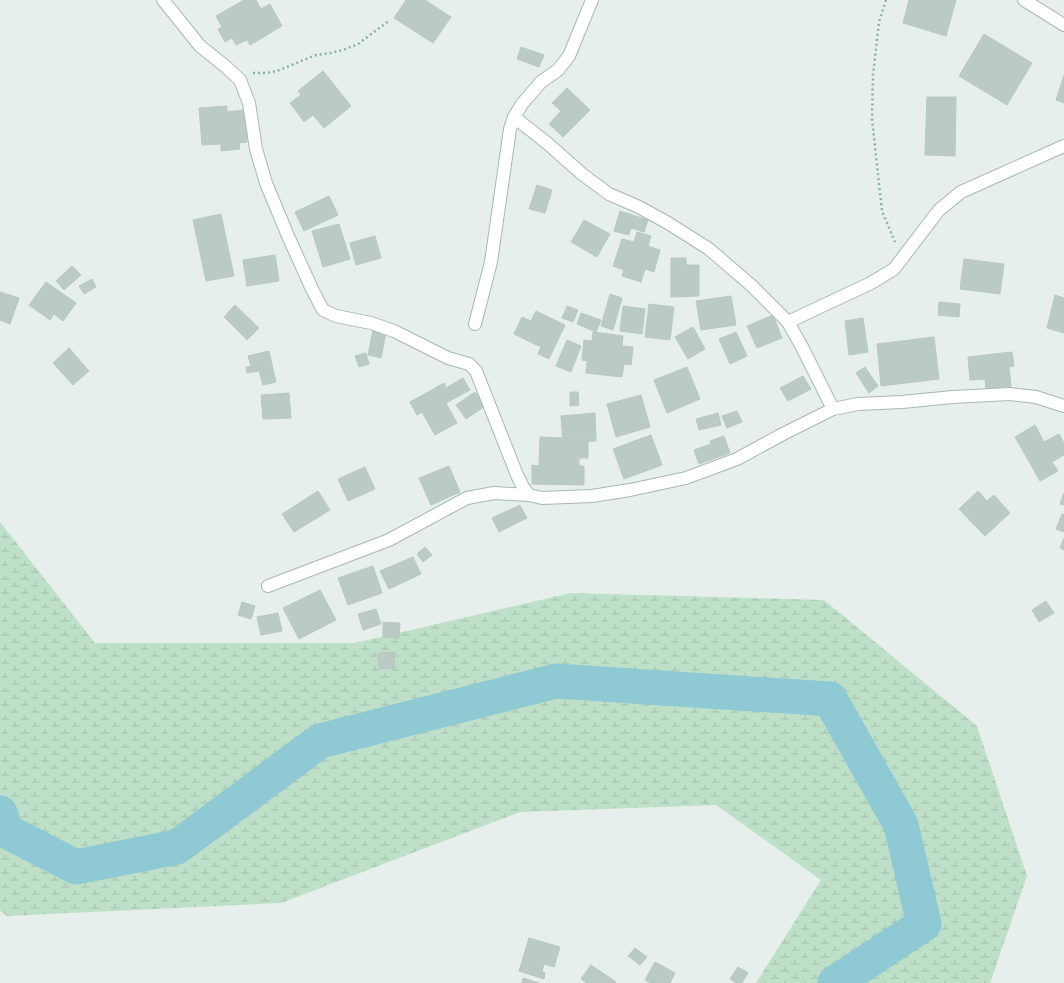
<svg xmlns="http://www.w3.org/2000/svg" width="1064" height="983" viewBox="0 0 1064 983" font-family="'PT Sans',sans-serif">
  <defs>
    <pattern id="wetland-marsh" width="20" height="14" patternUnits="userSpaceOnUse"><rect width="20" height="14" fill="#bfe0c8"/><path d="M1 5h8M5 5V1M11 12h8M15 12V8" fill="none" stroke="#a4c1ad"/></pattern>
  </defs>
  <rect width="100%" height="100%" fill="#e6efeb"/>
  <polygon fill="url(#wetland-marsh)" points="0,522 95,643 355,643 571,593 824,600 977,726 1027,876 990,983 756,983 821,880 716,805 520,812 281,903 7,916 0,911"/>
  <g fill="none" stroke-linecap="round" stroke-linejoin="round">
    <polyline stroke="#8ec9d4" stroke-width="35" points="0,813 6,831 76,867 177,847 320,741 556,681 830,699 901,825 924,924 835,983"/>
  </g>
  <g fill="#bbcac4" stroke="#b8c9c2">
    <polygon points="244,0 256,0 261,9 270,4 282,26 250,45 247,40 236,45 232,38 225,42 218,29 222,27 216,16"/>
    <polygon points="406,0 425,0 451,17 433,43 394,18"/>
    <polygon points="909,0 956,0 946,36 903,23"/>
    <polygon points="984,34 1032,63 1007,105 959,76"/>
    <polygon points="521,47 544,55 539,67 517,59"/>
    <polygon points="323,71 351,106 324,128 313,115 304,122 290,103 301,95 298,91"/>
    <polygon points="1064,75 1064,103 1056,100"/>
    <polygon points="567,88 590,110 563,137 549,124 561,111 552,103"/>
    <polygon points="927,97 956,97 955,156 925,155"/>
    <polygon points="227,106 227,112 244,110 247,142 239,143 240,149 221,151 221,144 202,145 199,108"/>
    <polygon points="537,185 552,190 545,213 529,209"/>
    <polygon points="329,196 338,215 304,231 295,212"/>
    <polygon points="620,211 648,220 644,232 631,228 629,235 614,231"/>
    <polygon points="221,214 234,276 206,281 193,220"/>
    <polygon points="584,220 610,234 597,257 571,242"/>
    <polygon points="339,224 350,259 323,267 312,231"/>
    <polygon points="637,232 651,236 648,246 660,250 654,272 645,269 641,282 622,276 624,270 613,266 622,239 634,242"/>
    <polygon points="375,236 381,258 356,265 350,243"/>
    <polygon points="275,255 279,281 247,286 243,260"/>
    <polygon points="671,258 686,258 686,265 699,265 699,296 671,297"/>
    <polygon points="964,259 1004,264 1000,294 960,289"/>
    <polygon points="72,266 81,275 64,290 56,281"/>
    <polygon points="92,279 96,287 84,294 79,286"/>
    <polygon points="46,282 76,303 63,321 54,314 50,320 29,305"/>
    <polygon points="0,292 19,298 10,324 0,320"/>
    <polygon points="610,294 622,298 613,330 601,326"/>
    <polygon points="1055,295 1064,298 1064,333 1047,328"/>
    <polygon points="731,296 736,325 701,330 696,301"/>
    <polygon points="939,302 960,304 959,317 938,315"/>
    <polygon points="649,304 674,307 670,340 645,337"/>
    <polygon points="235,305 259,328 247,340 224,317"/>
    <polygon points="567,306 578,310 573,322 562,318"/>
    <polygon points="623,306 645,309 642,334 620,331"/>
    <polygon points="536,311 565,325 549,359 538,354 541,347 514,334 522,317 531,321"/>
    <polygon points="581,313 601,320 596,332 577,324"/>
    <polygon points="773,315 782,338 757,348 747,326"/>
    <polygon points="863,318 868,352 849,355 845,321"/>
    <polygon points="693,327 705,349 688,359 675,337"/>
    <polygon points="373,330 386,332 381,358 368,355"/>
    <polygon points="593,332 623,336 622,346 633,347 631,365 624,364 622,377 586,373 587,361 582,360 584,340 592,341"/>
    <polygon points="736,332 747,356 730,364 719,339"/>
    <polygon points="934,337 939,379 881,386 877,344"/>
    <polygon points="567,340 581,346 571,372 556,366"/>
    <polygon points="69,348 89,371 73,385 53,363"/>
    <polygon points="269,351 276,382 263,385 259,371 247,373 246,367 251,366 248,356"/>
    <polygon points="1012,352 1014,366 1009,367 1011,386 986,389 985,379 970,380 968,357"/>
    <polygon points="366,353 369,364 359,367 355,356"/>
    <polygon points="687,367 700,399 667,413 654,380"/>
    <polygon points="865,367 878,386 869,393 856,373"/>
    <polygon points="803,376 811,389 788,401 780,388"/>
    <polygon points="463,378 470,390 446,403 457,423 435,435 422,412 417,415 410,402 444,383 446,388"/>
    <polygon points="475,392 485,406 466,419 456,405"/>
    <polygon points="570,392 578,392 579,405 570,406"/>
    <polygon points="289,393 291,418 263,419 261,395"/>
    <polygon points="641,395 650,427 616,437 607,404"/>
    <polygon points="737,411 742,422 727,428 722,416"/>
    <polygon points="595,413 596,441 563,443 561,416"/>
    <polygon points="718,413 721,425 699,430 696,419"/>
    <polygon points="1035,425 1044,442 1059,434 1064,443 1064,455 1052,462 1058,471 1040,481 1015,437"/>
    <polygon points="651,435 662,465 624,479 613,449"/>
    <polygon points="724,436 730,453 699,464 694,450 711,444 710,441"/>
    <polygon points="540,437 588,439 588,458 579,458 579,466 584,466 584,485 532,484 532,465 539,466"/>
    <polygon points="449,466 460,492 431,505 419,478"/>
    <polygon points="365,467 375,489 348,501 338,479"/>
    <polygon points="318,491 330,510 294,532 282,514"/>
    <polygon points="978,491 987,501 994,495 1010,513 985,536 959,509"/>
    <polygon points="1064,493 1064,505 1060,504"/>
    <polygon points="520,505 527,518 499,532 492,518"/>
    <polygon points="1062,514 1064,515 1064,532 1056,529"/>
    <polygon points="1064,538 1064,550 1060,548"/>
    <polygon points="425,547 432,555 423,562 417,554"/>
    <polygon points="413,557 421,574 389,589 380,571"/>
    <polygon points="373,566 382,593 348,605 338,578"/>
    <polygon points="320,590 336,620 299,639 283,608"/>
    <polygon points="1046,601 1054,613 1039,622 1032,610"/>
    <polygon points="242,602 255,606 251,619 238,615"/>
    <polygon points="376,609 381,624 363,630 358,614"/>
    <polygon points="278,613 282,631 261,635 257,617"/>
    <polygon points="383,622 400,623 399,638 383,637"/>
    <polygon points="394,652 395,668 379,669 378,653"/>
    <polygon points="529,938 560,947 554,967 544,964 542,972 545,973 544,979 519,971"/>
    <polygon points="635,948 647,957 640,965 628,956"/>
    <polygon points="655,962 675,973 670,983 651,983 645,980"/>
    <polygon points="591,965 616,982 615,983 587,983 581,979"/>
    <polygon points="738,967 748,973 742,983 736,983 730,979"/>
    <polygon points="523,978 539,983 522,983"/>
  </g>
  <g fill="none" stroke-linecap="round" stroke-linejoin="round">
    <g stroke="#a8b8b2" stroke-width="14">
      <g id="minor">
        <polyline points="163,0 200,46 225,66 240,80 249,103 256,149 266,183 288,236 312,289 323,310 336,316 371,323 394,331 448,358 469,364 476,371 517,475 523,487 529,495 542,498 592,496 630,490 686,478 737,459 783,434 833,409 858,404 902,402 953,397 1010,394 1036,397 1064,406"/>
        <polyline points="1024,0 1064,25"/>
        <polyline points="514,117 547,143 582,174 609,194 639,207 668,223 709,249 752,286 788,322 802,347 833,409"/>
        <polyline points="788,322 871,283 894,269 939,210 961,192 1064,146"/>
        <polyline points="475,324 491,262 510,129 514,117 522,104 541,82 558,70 569,56 592,0"/>
        <polyline points="268,586 389,540 467,498 494,493 529,495"/>
      </g>
    </g>
    <g stroke="#86b3a5" stroke-width="2.5" stroke-dasharray="2 3" stroke-linecap="butt">
      <polyline points="886,0 879,22 873,75 872,119 882,211 895,242"/>
      <polyline points="253,73 266,73 277,71 316,55 330,53 343,50 358,44 390,20"/>
    </g>
    <use href="#minor" stroke="#fff" stroke-width="12"/>
  </g>
</svg>
